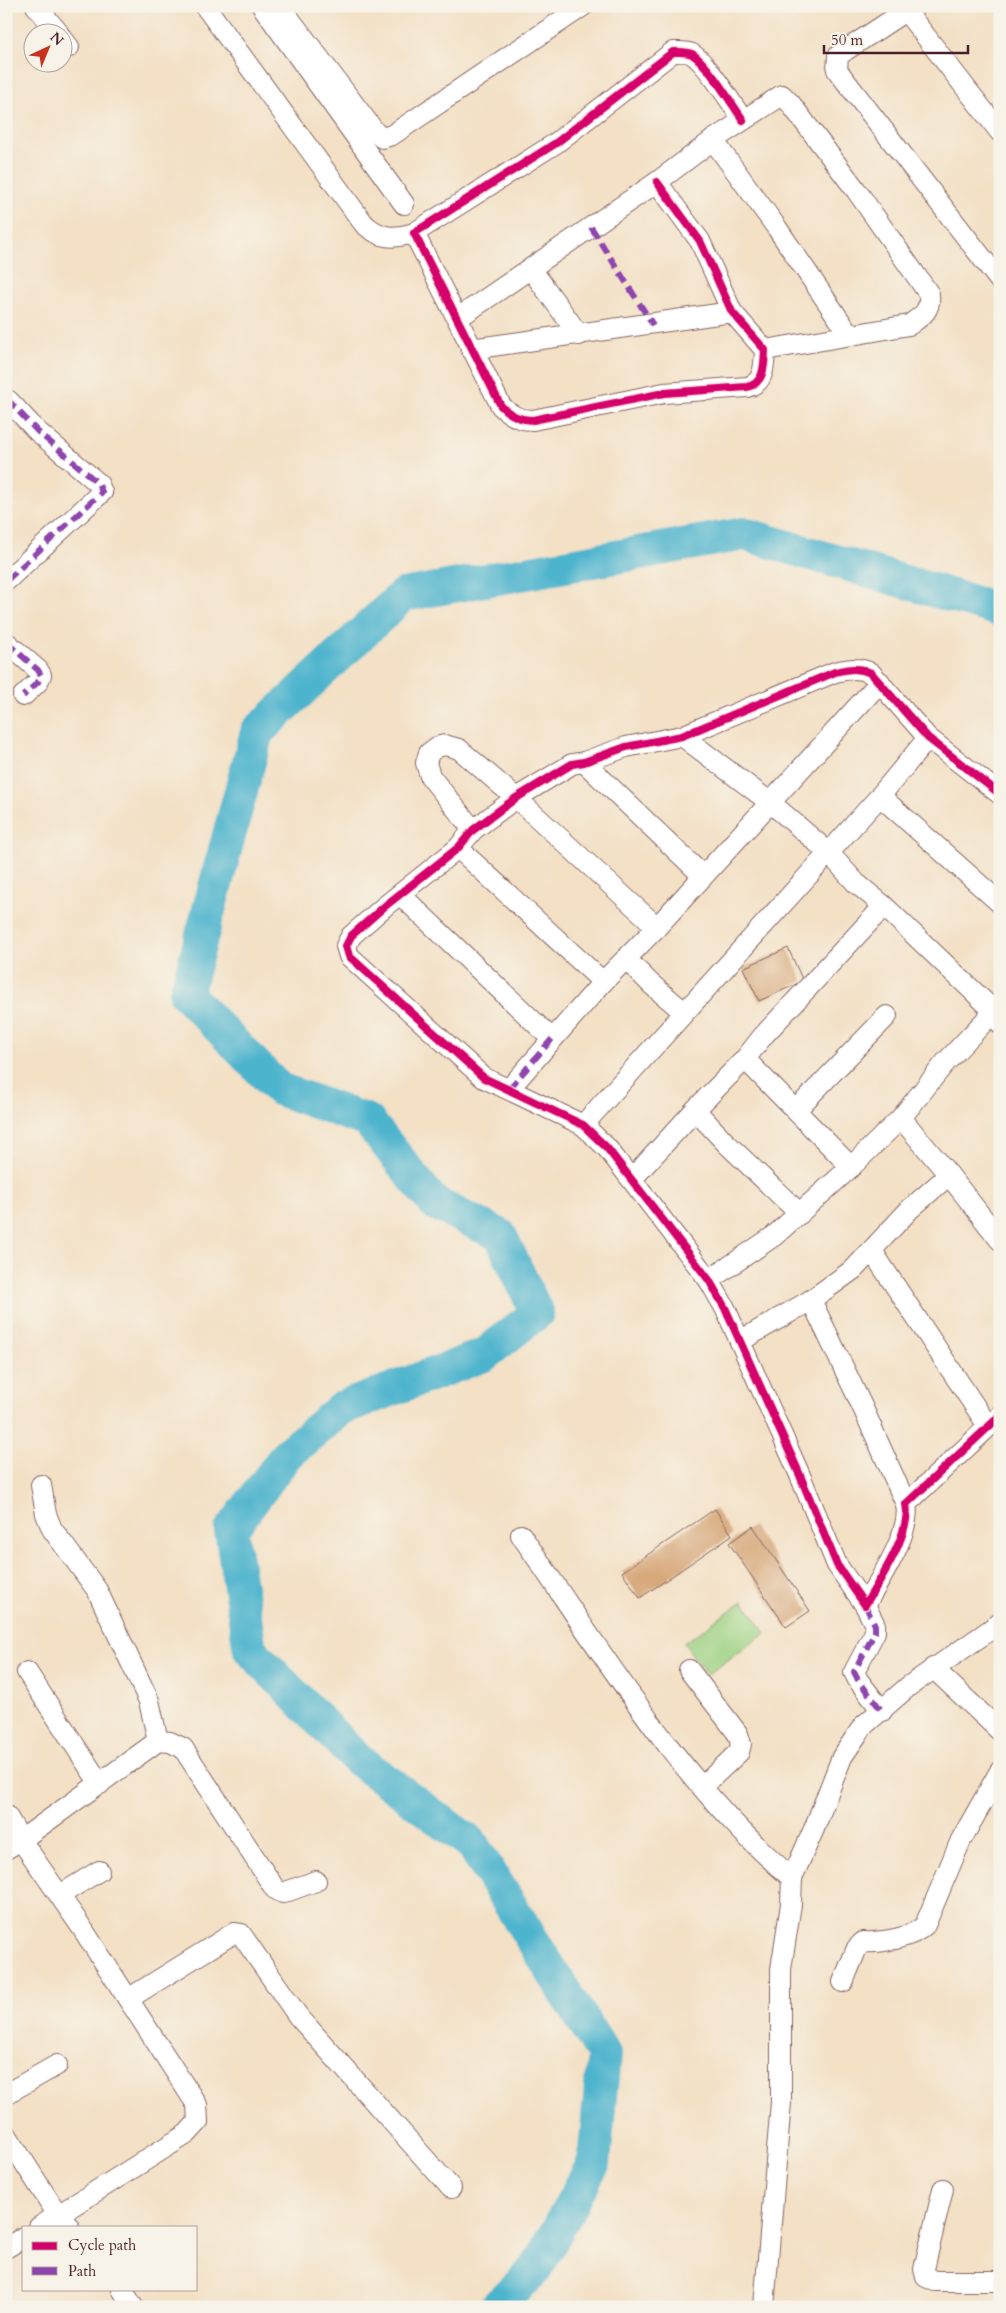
<svg xmlns="http://www.w3.org/2000/svg" width="1006" height="2313" viewBox="0 0 1006 2313" font-family="Cardo,serif">
  <rect width="100%" height="100%" fill="#f7f3e8"/>
  <filter id="ink" filterUnits="userSpaceOnUse"><feTurbulence type="fractalNoise" baseFrequency=".02" numOctaves="2"/><feDisplacementMap in="SourceGraphic" scale="10" xChannelSelector="R" yChannelSelector="G"/><feConvolveMatrix kernelMatrix="1 2 1 2 8 2 1 2 1" color-interpolation-filters="sRGB"/></filter>
  <filter id="wash" filterUnits="userSpaceOnUse"><feTurbulence type="fractalNoise" baseFrequency=".0096" numOctaves="4" result="noise"/><feDisplacementMap in="SourceGraphic" scale="20" xChannelSelector="R" yChannelSelector="G"/><feGaussianBlur stdDeviation="1.12" result="paint"/><feColorMatrix in="noise" values="0 0 0 0 0 0 0 0 0 0 0 0 0 0 0 0 0 1.4 0 .05"/><feComposite in="paint" operator="in"/></filter>
  <g filter="url(#wash)">
    <rect width="100%" height="100%" fill="#f3e0c5"/>
    <polygon fill="#9dd283" stroke="#747857" points="743,1601 766,1633 707,1675 684,1643"/>
    <g fill="none" stroke-linecap="round" stroke-linejoin="round">
      <polyline stroke="#4eb4cd" stroke-width="34" points="496,2307 536,2269 594,2162 604,2054 472,1844 357,1759 250,1650 231,1530 287,1454 342,1408 484,1355 537,1313 500,1235 434,1203 368,1121 279,1089 186,994 257,732 403,595 744,534 1000,610"/>
    </g>
    <g id="blocks">
      <g fill="#d7a87a">
        <polygon points="788,948 803,981 759,1001 743,968"/>
        <polygon points="715,1509 732,1535 640,1598 622,1572"/>
        <polygon points="753,1526 810,1611 786,1627 729,1543"/>
      </g>
    </g>
  </g>
  <g filter="url(#ink)">
    <use href="#blocks" fill-opacity="0" stroke="#856361" stroke-width="1"/>
    <g fill="none" stroke-linecap="round" stroke-linejoin="round">
      <g stroke="#856361" stroke-width="22">
        <g id="minor">
          <polyline points="36,6 58,32"/>
          <path d="M 205,6 L 364,224 C 381,239 393,239 414,233"/>
          <polyline points="262,6 404,204"/>
          <polyline points="280,6 375,132 382,138 392,135 583,6"/>
          <polyline points="913,6 846,50 838,56 837,70 1000,281"/>
          <polyline points="906,11 1000,132"/>
          <polyline points="62,38 69,47"/>
          <polyline points="713,140 777,228 849,334"/>
          <path d="M 657,182 L 700,241 L 732,312 L 765,350 C 764,365 765,383 747,387 L 664,393 L 533,420 C 519,420 510,415 501,406 L 414,233 L 556,143 L 673,52 C 679,52 686,51 692,54 C 708,64 731,103 743,120"/>
          <polyline points="531,269 579,335"/>
          <path d="M 458,318 L 657,182 L 713,140 L 782,95 L 790,103 L 856,190 L 929,294 C 931,311 922,316 909,325 L 765,350"/>
          <polyline points="471,349 732,312"/>
          <polyline points="6,400 9,401 37,431 98,483 102,492 6,581"/>
          <polyline points="6,642 38,670 41,675 38,682 23,696"/>
          <polyline points="682,736 771,803 828,852 856,883 884,906 994,1011 1000,1023"/>
          <polyline points="584,762 703,876"/>
          <path d="M 1000,794 L 928,738 L 871,673 C 858,667 849,669 835,672 L 682,736 L 626,747 L 584,762 L 572,764 L 516,798 L 473,830 L 458,848 L 385,906 L 351,936 L 346,946 L 349,956 L 484,1078 L 583,1125 L 607,1148 L 709,1280 L 725,1308 L 799,1473 L 837,1565 L 865,1605 C 879,1581 912,1532 906,1504 L 1000,1416"/>
          <polyline points="880,796 1000,903"/>
          <polyline points="458,848 603,982 657,927 516,798 459,749 445,745 437,747 429,753 426,763 430,776 473,830"/>
          <polyline points="404,893 407,901 552,1039"/>
          <polyline points="657,927 880,682"/>
          <polyline points="626,959 651,984 684,1012"/>
          <polyline points="509,1089 603,982"/>
          <polyline points="695,1110 726,1143 800,1214"/>
          <polyline points="796,1110 887,1016"/>
          <polyline points="901,1118 949,1175 1000,1240"/>
          <polyline points="583,1125 880,796 928,738"/>
          <polyline points="851,1167 745,1059 763,1036 884,906"/>
          <polyline points="632,1179 695,1110 745,1059"/>
          <polyline points="872,1251 988,1426"/>
          <polyline points="709,1280 774,1236 851,1167 901,1118 945,1063 1000,1005"/>
          <polyline points="811,1300 862,1406 906,1504"/>
          <polyline points="740,1341 811,1300 854,1269 910,1209 949,1175"/>
          <polyline points="41,1485 46,1514 52,1529 97,1590 149,1701 158,1741"/>
          <path d="M 521,1535 C 602,1652 682,1786 792,1878"/>
          <polyline points="865,1605 875,1625 875,1632 854,1672 858,1680 882,1711"/>
          <polyline points="933,1668 1000,1731"/>
          <polyline points="689,1670 738,1734 741,1744 739,1752 702,1787"/>
          <polyline points="27,1672 100,1784"/>
          <polyline points="6,1815 21,1840 6,1849"/>
          <polyline points="60,1895 99,1871"/>
          <path d="M 843,1982 L 857,1948 L 863,1942 C 882,1943 912,1938 925,1925 L 961,1840 L 1000,1771"/>
          <polyline points="128,1999 234,1933 241,1934 298,2016 451,2188"/>
          <polyline points="6,2094 57,2065"/>
          <polyline points="6,2134 58,2215 69,2227"/>
          <polyline points="943,2189 924,2269 926,2277 935,2281 1000,2281"/>
          <polyline points="39,2227 187,2134 198,2122 197,2105 80,1925 21,1840 158,1741 170,1742 183,1748 275,1889 283,1893 316,1881"/>
          <polyline points="6,2248 24,2237"/>
          <polyline points="122,2289 133,2307"/>
          <polyline points="764,2307 781,2102 781,1969 791,1904 792,1878 814,1829 842,1757 863,1726 909,1686 1000,1623"/>
        </g>
      </g>
      <use href="#minor" stroke="#fff" stroke-width="20"/>
      <g stroke="#8e44ad" stroke-width="6" stroke-dasharray="12 6" stroke-linecap="butt">
        <polyline points="591,227 653,325"/>
        <polyline points="6,400 9,401 37,431 98,483 102,492 6,581"/>
        <polyline points="6,642 38,670 41,675 38,682 23,696"/>
        <polyline points="509,1089 552,1039"/>
        <polyline points="865,1605 875,1625 875,1632 854,1672 858,1680 882,1711"/>
      </g>
      <g stroke="#f7f3e8" stroke-width="11">
        <g id="cycleway">
          <path d="M 657,182 L 700,241 L 732,312 L 765,350 C 764,365 765,383 747,387 L 664,393 L 533,420 C 519,420 510,415 501,406 L 414,233 L 556,143 L 673,52 C 679,52 686,51 692,54 C 708,64 731,103 743,120"/>
          <path d="M 1000,794 L 928,738 L 871,673 C 858,667 849,669 835,672 L 682,736 L 626,747 L 584,762 L 572,764 L 516,798 L 473,830 L 458,848 L 385,906 L 351,936 L 346,946 L 349,956 L 484,1078 L 583,1125 L 607,1148 L 709,1280 L 725,1308 L 799,1473 L 837,1565 L 865,1605 C 879,1581 912,1532 906,1504 L 1000,1416"/>
        </g>
      </g>
      <use href="#cycleway" stroke="#d6006c" stroke-width="8"/>
    </g>
  </g>
  <rect width="1006" height="2313" fill="none" stroke="#f7f3e8" stroke-width="25"/>
  <rect x="22" y="2226" width="175" height="65" fill="#f7f3e8" stroke="#b29e9c"/>
  <rect x="32" y="2242" width="25" height="8" fill="#d6006c" stroke="#b29e9c"/>
  <text x="68" y="2250" font-size="15" fill="#4a1f2b">Cycle path</text>
  <rect x="32" y="2267" width="25" height="8" fill="#8e44ad" stroke="#b29e9c"/>
  <text x="68" y="2276" font-size="15" fill="#4a1f2b">Path</text>
  <g transform="translate(48 48) rotate(44)"><circle r="24" fill="#f7f3e8" stroke="#b29e9c"/>
  <path d="M0-4L9 19L0 12L-9 19Z" fill="#c8321e"/>
  <text y="-8" font-size="14" font-weight="bold" text-anchor="middle" fill="#4a1f2b">N</text>
  </g>
  <path d="M824 45v8h144v-8" fill="none" stroke="#4a1f2b" stroke-width="2.5"/>
  <text x="831" y="45" font-size="15" fill="#4a1f2b" stroke="#f7f3e8" stroke-width="4" paint-order="stroke">50 m</text>
</svg>
